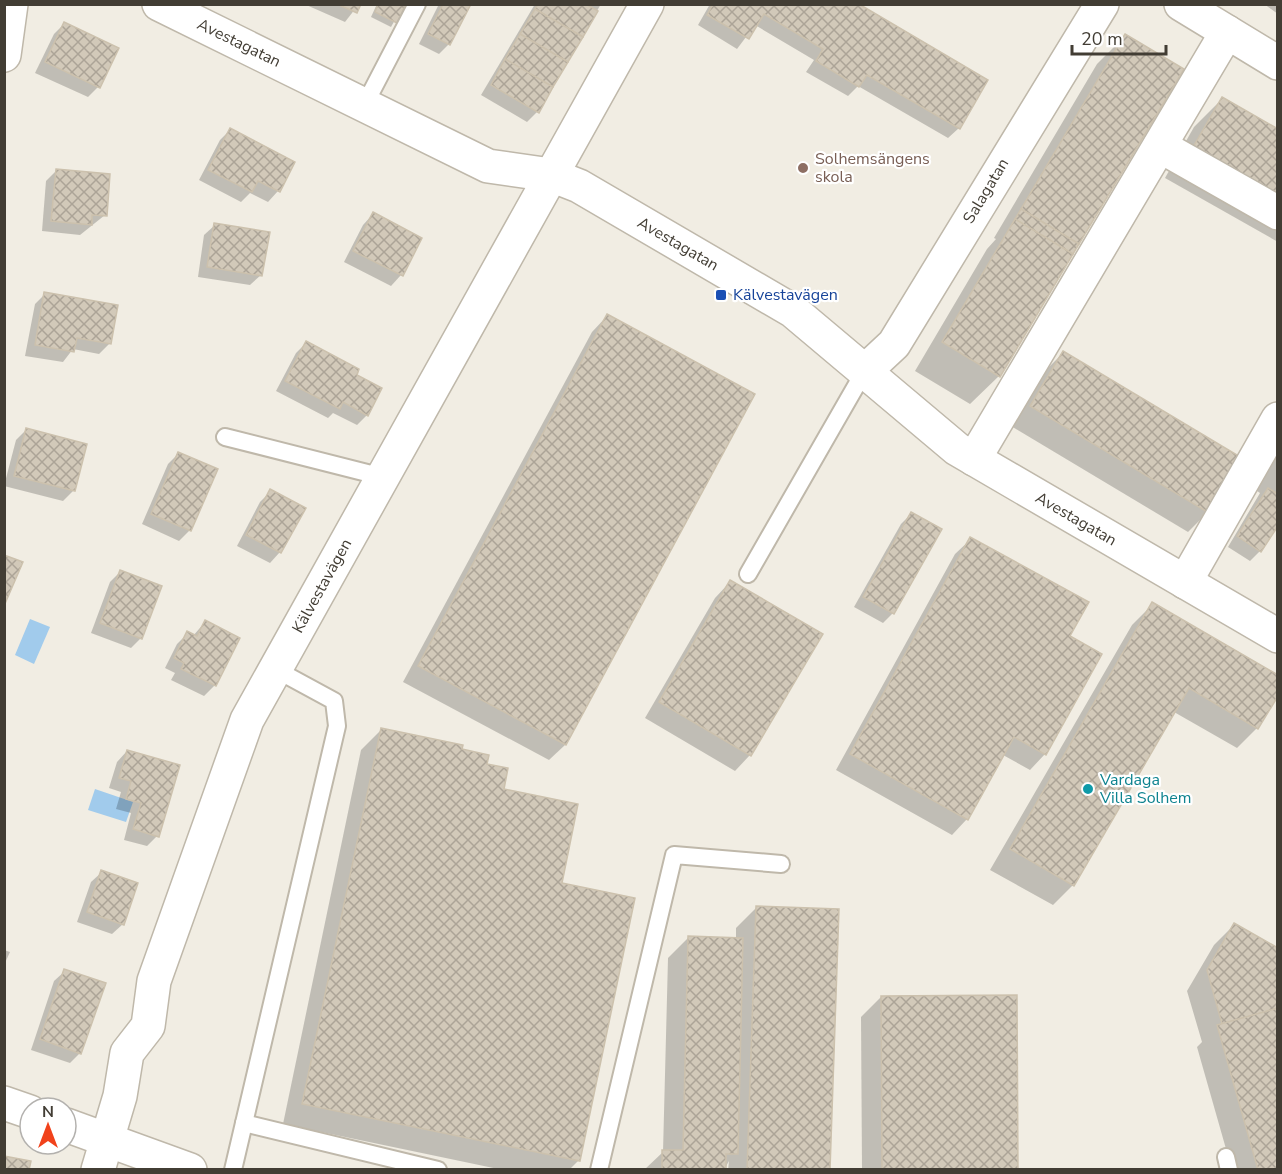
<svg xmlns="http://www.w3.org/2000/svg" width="1282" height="1174" viewBox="0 0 1282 1174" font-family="'Nunito Sans',sans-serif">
  <defs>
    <pattern id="building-cross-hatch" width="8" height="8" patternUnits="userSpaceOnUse" patternTransform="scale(1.5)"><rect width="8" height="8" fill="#d2c9b9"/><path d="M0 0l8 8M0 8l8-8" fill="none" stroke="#aca497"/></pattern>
  </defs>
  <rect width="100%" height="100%" fill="#f1ede3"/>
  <g fill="#a1cbec">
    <polygon points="30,619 50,627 34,664 15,655"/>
    <polygon points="95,789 133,802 126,822 88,810"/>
  </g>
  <g fill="#0003">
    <polygon points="304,4 359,4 345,22"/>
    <polygon points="377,4 404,4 391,27 371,17"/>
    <polygon points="439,4 469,4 449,44 439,54 419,44"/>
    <polygon points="535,4 601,4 537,112 527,122 481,95"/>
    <polygon points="710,4 856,4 959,128 948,138 858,86 848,96 806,72 814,60 755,25 737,49 698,25"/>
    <polygon points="1264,4 1278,4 1278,14"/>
    <polygon points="64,24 98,87 88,97 35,73 54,34"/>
    <polygon points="1125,36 999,376 970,404 915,371 987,249 996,239 994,238 1097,64"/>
    <polygon points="1222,99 1278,131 1278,242 1165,178 1194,127"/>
    <polygon points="230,130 293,163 278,191 268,202 250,193 241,202 199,180 220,140"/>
    <polygon points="56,171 105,215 80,235 42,231 46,181"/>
    <polygon points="373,214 420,238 401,275 391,286 344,262 363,225"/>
    <polygon points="215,225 261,275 250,285 198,277 204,235"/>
    <polygon points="45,294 110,343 99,354 73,349 63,362 25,356 35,304"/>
    <polygon points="607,316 753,395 565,745 549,760 403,682 592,332"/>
    <polygon points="306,343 355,376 367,415 357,425 333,413 328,418 276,391 296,353"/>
    <polygon points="1063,353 1208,512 1188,532 1011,426 1043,373"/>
    <polygon points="26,430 74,490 63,501 4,486 16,440"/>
    <polygon points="1278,440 1278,523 1260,551 1250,561 1228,547 1260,493 1251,487"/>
    <polygon points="178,454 190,530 179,541 142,524 168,464"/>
    <polygon points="271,491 280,552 270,563 237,546 260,502"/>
    <polygon points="911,514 893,613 883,623 854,607 901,524"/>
    <polygon points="971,539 1068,637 1045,754 1030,770 1003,755 967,819 952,835 836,770 955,554"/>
    <polygon points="120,572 141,638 131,648 91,633 110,582"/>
    <polygon points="730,582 750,755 735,771 645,718 715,598"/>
    <polygon points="1153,604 1257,728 1237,748 1174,712 1073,885 1053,905 990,870 1132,625"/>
    <polygon points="205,622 238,639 215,685 204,696 171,680 175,673 165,668 177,644 188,633 193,636"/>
    <polygon points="381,730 460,750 485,765 560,884 578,1161 569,1170 503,1170 283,1124 361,750"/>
    <polygon points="127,751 157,836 147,846 124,840 131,813 116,809 121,792 109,788 117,762"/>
    <polygon points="102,872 123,924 112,934 77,922 91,882"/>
    <polygon points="756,908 829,1170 728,1170 729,1161 724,1170 644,1170 663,1152 668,958 688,938 736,939 736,928"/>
    <polygon points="1234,925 1278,1170 1232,1170 1197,1047 1202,1042 1187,991 1214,945"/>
    <polygon points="4,950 10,952 4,965"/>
    <polygon points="65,971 80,1053 70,1063 31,1050 54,981"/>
    <polygon points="881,997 1017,1170 862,1170 861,1017"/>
  </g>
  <g fill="url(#building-cross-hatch)" stroke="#ccc1ad" stroke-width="1.5">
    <polygon points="337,4 361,4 357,13"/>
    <polygon points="378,4 406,4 397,23 375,12"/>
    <polygon points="443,4 471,4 450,45 428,34"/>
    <polygon points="538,4 586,4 598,11 583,37 535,9"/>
    <polygon points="713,4 859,4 988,80 960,129 867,75 859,87 816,61 823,49 764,14 749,39 707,15"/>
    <polygon points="535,9 583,37 568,62 520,34"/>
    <polygon points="64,22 119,48 100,88 45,62"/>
    <polygon points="520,34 568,62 553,87 505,59"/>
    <polygon points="1125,34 1184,69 1079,244 1021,209"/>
    <polygon points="505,59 553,87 539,113 491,85"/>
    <polygon points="1222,97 1278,129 1278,198 1192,149"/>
    <polygon points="230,128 295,162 280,192 258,181 252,192 208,170"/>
    <polygon points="56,169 110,174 107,216 92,215 92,225 51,221"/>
    <polygon points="1021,209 1079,244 1073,254 1015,219"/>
    <polygon points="373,212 422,238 403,276 353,251"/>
    <polygon points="1015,219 1073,254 1000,377 942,342"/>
    <polygon points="214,223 270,232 262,276 207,267"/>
    <polygon points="44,292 118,305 111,344 77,338 74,352 35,345"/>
    <polygon points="607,314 755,394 566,745 418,666"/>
    <polygon points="306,341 359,369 357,375 382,388 368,416 343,402 340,409 285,381"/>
    <polygon points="1063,351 1242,458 1209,513 1030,406"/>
    <polygon points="26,428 87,444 75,491 14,476"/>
    <polygon points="178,452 218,469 191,531 151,514"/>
    <polygon points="1268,488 1278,494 1278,526 1261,552 1237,536"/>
    <polygon points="270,489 306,508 281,553 246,535"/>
    <polygon points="911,512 942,529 894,614 863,597"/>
    <polygon points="970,537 1089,602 1070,636 1102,654 1046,755 1014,737 968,820 850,754"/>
    <polygon points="4,555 23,562 4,606"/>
    <polygon points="120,570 162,586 142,639 100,623"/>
    <polygon points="730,580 823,634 751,756 659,702"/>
    <polygon points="1152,602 1278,675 1278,696 1258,729 1189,688 1074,886 1010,849"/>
    <polygon points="205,620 240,638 216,686 181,669 184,663 174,658 187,631 197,636"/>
    <polygon points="381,728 463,745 462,749 489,755 487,764 508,768 504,789 578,804 562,883 635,898 580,1161 302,1104"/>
    <polygon points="127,750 180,765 159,837 133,829 141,803 126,799 131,781 119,778"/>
    <polygon points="101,870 138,883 124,925 87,912"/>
    <polygon points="756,906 839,909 830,1170 747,1170"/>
    <polygon points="1234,923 1278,948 1278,1008 1222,1024 1207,970"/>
    <polygon points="688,936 743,938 738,1154 726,1154 726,1170 662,1170 662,1150 683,1150"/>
    <polygon points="64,969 106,983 81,1054 40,1039"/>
    <polygon points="1017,995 1018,1170 882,1170 881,996"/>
    <polygon points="1278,1008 1278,1170 1258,1170 1217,1025"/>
    <polygon points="4,1156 31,1161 29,1170 4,1170"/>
  </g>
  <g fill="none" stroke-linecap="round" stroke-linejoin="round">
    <g stroke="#bfb8aa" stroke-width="20">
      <g id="service">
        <polyline points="364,106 417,4"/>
        <polyline points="225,437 383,477"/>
        <polyline points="748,574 864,372"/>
        <polyline points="244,1123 438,1170"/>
        <polyline points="1226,1157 1229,1170"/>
        <polyline points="233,1170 337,726 334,701 275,669"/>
        <polyline points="599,1170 674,855 781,864"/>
      </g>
    </g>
    <g stroke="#bfb8aa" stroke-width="36">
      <g id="minor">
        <polyline points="159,4 488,166 551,175 579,186 793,311 957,449 1278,636"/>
        <polyline points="1181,4 1278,63"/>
        <polyline points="4,55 11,4"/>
        <polyline points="1160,146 1278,213"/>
        <polyline points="864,372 894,344 1102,4"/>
        <polyline points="974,459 1227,32"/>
        <polyline points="1185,582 1278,419"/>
        <polyline points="4,1103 30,1112"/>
        <polyline points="66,1125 190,1170"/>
        <polyline points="98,1170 120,1096 127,1053 148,1026 154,981 247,720 647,4"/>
      </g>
    </g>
    <use href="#service" stroke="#fff" stroke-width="16"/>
    <use href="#minor" stroke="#fff" stroke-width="33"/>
  </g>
  <circle fill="#8d6e63" stroke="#fff" stroke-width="2" cx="803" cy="168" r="6"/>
  <rect fill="#1a4fb4" stroke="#fff" stroke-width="2" x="715" y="289" width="12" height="12" rx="3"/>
  <circle fill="#0f9aa8" stroke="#fff" stroke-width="2" cx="1088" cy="789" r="6"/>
  <g text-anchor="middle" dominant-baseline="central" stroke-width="4.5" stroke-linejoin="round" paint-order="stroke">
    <g font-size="16" fill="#423d34" stroke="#fff">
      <text transform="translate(239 43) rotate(26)">Avestagatan</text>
      <text transform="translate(986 191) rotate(-59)">Salagatan</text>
      <text transform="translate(678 244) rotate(30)">Avestagatan</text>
      <text transform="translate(1076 519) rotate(30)">Avestagatan</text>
      <text transform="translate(322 586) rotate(-61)">Kälvestavägen</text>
    </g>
    <g font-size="16" fill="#785e54" stroke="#fff" text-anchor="start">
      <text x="815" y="159">Solhemsängens<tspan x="815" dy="18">skola</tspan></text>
    </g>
    <g font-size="16" fill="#164399" stroke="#fff" text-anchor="start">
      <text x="733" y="295">Kälvestavägen</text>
    </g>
    <g font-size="16" fill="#0d838f" stroke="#fff" text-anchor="start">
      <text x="1100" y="780">Vardaga<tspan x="1100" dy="18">Villa Solhem</tspan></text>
    </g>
  </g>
  <rect width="1282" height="1174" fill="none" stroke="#423d34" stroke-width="12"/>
  <g transform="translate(48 1126)"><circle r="28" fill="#ffffff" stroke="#b3b1ae" stroke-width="1.5"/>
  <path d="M0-4.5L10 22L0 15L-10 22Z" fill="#f1421b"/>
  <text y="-9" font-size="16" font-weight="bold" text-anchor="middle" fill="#423d34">N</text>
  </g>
  <path d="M1072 45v9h94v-9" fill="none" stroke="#423d34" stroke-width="3"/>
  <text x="1081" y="45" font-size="18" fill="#423d34" stroke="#ffffff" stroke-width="4.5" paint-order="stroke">20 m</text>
</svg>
